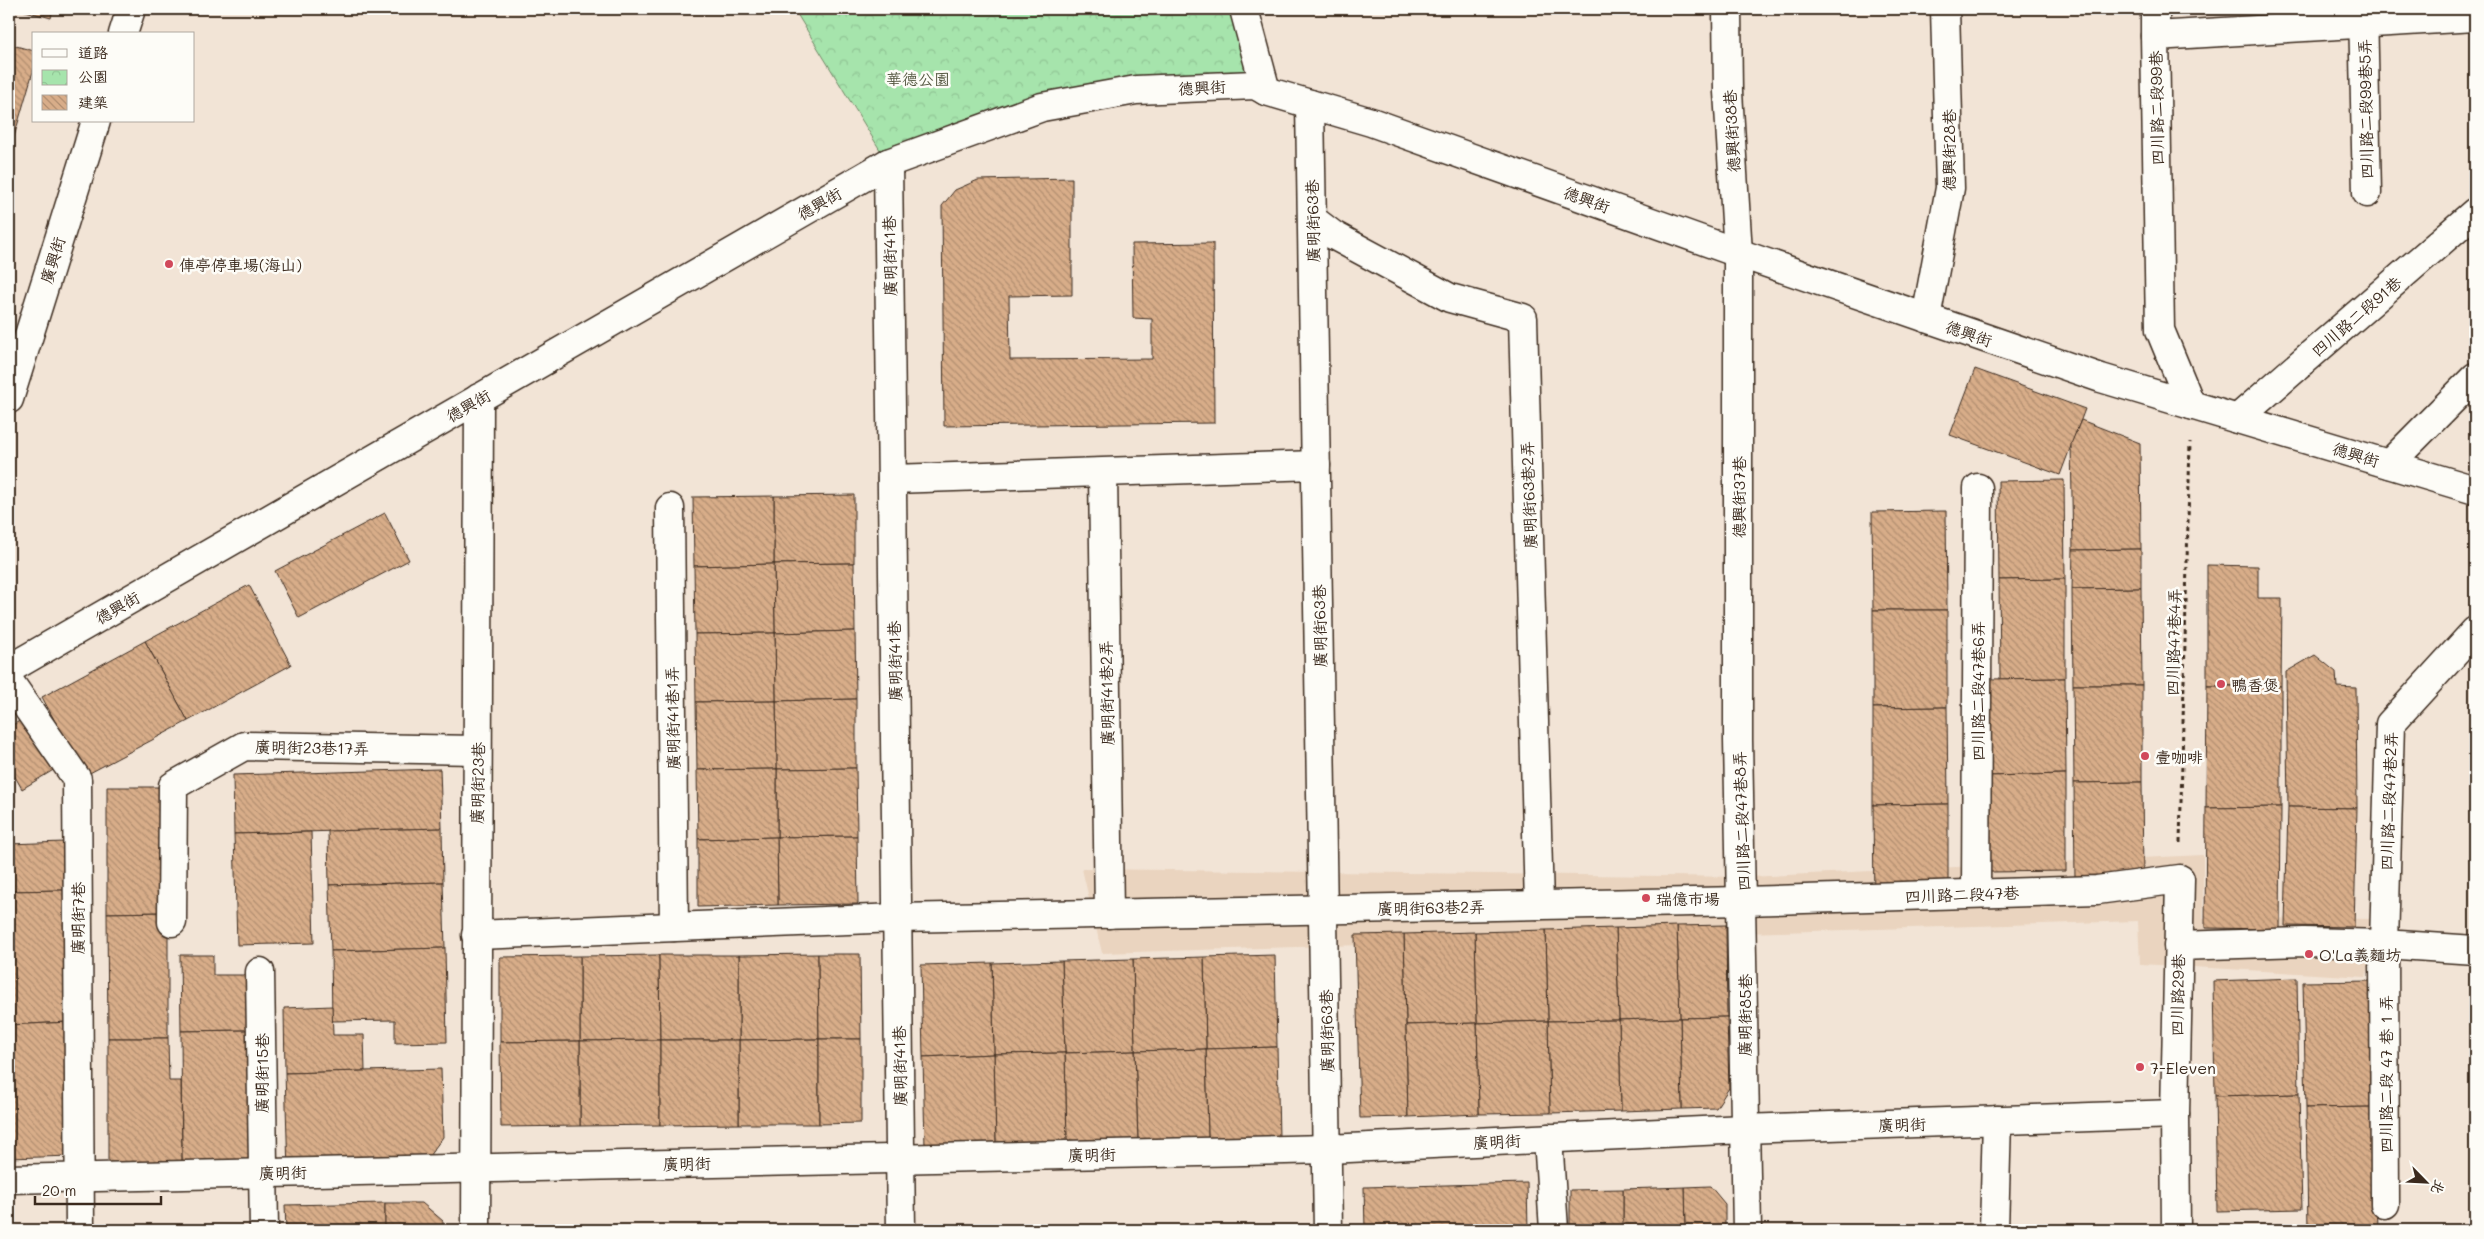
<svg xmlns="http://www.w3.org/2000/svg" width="2484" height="1239" viewBox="0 0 2484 1239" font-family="Mali,'LXGW WenKai TC',sans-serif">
  <defs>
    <pattern id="park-crowns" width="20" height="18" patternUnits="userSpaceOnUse" patternTransform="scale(1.25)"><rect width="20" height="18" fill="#a6e4ac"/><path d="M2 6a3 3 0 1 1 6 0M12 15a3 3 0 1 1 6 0" fill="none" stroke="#90c494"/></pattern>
    <pattern id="building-back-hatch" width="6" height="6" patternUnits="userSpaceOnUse" patternTransform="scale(1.25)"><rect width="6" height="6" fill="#d8ad89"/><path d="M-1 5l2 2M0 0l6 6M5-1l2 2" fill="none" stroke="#b08d6f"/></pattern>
  </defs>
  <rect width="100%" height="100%" fill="#f2e4d6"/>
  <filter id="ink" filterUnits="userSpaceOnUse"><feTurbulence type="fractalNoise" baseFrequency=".02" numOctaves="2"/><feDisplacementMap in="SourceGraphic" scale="10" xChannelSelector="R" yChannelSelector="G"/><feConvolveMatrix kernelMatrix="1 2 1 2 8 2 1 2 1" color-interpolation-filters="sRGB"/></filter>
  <g filter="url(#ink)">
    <polygon fill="#ead4bf" points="2203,855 2203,918 2382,919 2366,977 2140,964 2138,921 1102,953 1082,869 1748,877"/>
    <polygon fill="url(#park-crowns)" stroke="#708765" points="794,9 1241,9 1255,85 1042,107 888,163"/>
    <g fill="url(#building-back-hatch)" stroke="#3b2a1e">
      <polygon points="18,9 53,9 51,18"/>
      <polygon points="9,44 34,51 34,68 9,154"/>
      <polygon points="1072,178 1072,295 1009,296 1010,360 1152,359 1152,319 1133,318 1132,244 1213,243 1214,423 944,426 942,206 955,190 978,180"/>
      <polygon points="1975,369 2085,409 2060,475 1950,435"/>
      <polygon points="2081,420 2140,443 2141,549 2073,550 2071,444"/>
      <polygon points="2064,480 2065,579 1999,580 1998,481"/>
      <polygon points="854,495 854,563 774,564 774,496"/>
      <polygon points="774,496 774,564 694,566 693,497"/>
      <polygon points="1946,511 1947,610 1873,610 1872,512"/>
      <polygon points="385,513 409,560 299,618 275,571"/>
      <polygon points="2141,549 2141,588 2072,589 2073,550"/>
      <polygon points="854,563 855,631 775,633 774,564"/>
      <polygon points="774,564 775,633 695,634 694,566"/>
      <polygon points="2207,565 2258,566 2258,598 2282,598 2281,686 2207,686"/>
      <polygon points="2065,579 2065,678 2000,679 1999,580"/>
      <polygon points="249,585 291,665 188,721 145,641"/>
      <polygon points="2141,588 2142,685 2073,685 2072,589"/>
      <polygon points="1873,610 1947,610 1947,707 1873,708"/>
      <polygon points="855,631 856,699 776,701 775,633"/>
      <polygon points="775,633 776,701 696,702 695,634"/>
      <polygon points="145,641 188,721 84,776 42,697"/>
      <polygon points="2315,655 2336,672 2337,687 2356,688 2357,808 2288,807 2286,672"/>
      <polygon points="2065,678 2066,774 1989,776 1989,679"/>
      <polygon points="2073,685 2142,685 2142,782 2074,783"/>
      <polygon points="2207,686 2281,686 2281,807 2206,808"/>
      <polygon points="856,699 856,768 777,769 776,701"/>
      <polygon points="776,701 777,769 697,770 696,702"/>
      <polygon points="1947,707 1948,804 1873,805 1873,708"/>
      <polygon points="30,715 60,766 22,789 9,766 9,727"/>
      <polygon points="856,768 857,836 777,837 777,769"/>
      <polygon points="440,769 442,828 234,834 233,775"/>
      <polygon points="777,769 777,837 698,839 697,770"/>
      <polygon points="2066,774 2066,871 1990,872 1989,776"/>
      <polygon points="2142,782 2143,879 2075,880 2074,783"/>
      <polygon points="107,787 168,787 168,912 107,913"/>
      <polygon points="1948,804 1948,902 1874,903 1873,805"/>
      <polygon points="2281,807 2280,929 2205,928 2206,808"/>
      <polygon points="2288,807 2357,808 2354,927 2285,926"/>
      <polygon points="442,828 443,882 329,885 328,831"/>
      <polygon points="311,832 314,943 237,945 234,834"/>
      <polygon points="857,836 858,904 778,905 777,837"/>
      <polygon points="777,837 778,905 698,907 698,839"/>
      <polygon points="64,842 65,890 9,891 9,844"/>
      <polygon points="443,882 445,948 331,951 329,885"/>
      <polygon points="65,890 69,1022 9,1025 9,891"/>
      <polygon points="168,912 168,1038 108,1038 107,913"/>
      <polygon points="1726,925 1727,1017 1680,1018 1677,926"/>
      <polygon points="1677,926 1680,1018 1619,1020 1616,928"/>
      <polygon points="1616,928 1619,1020 1548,1021 1546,930"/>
      <polygon points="1546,930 1548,1021 1477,1023 1475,932"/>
      <polygon points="1475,932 1477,1023 1406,1025 1404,934"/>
      <polygon points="1404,934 1408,1117 1360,1118 1355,935"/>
      <polygon points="445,948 447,1042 395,1043 395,1020 332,1021 331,951"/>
      <polygon points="818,954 819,1039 739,1040 739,955"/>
      <polygon points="818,954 860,954 861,1039 819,1039"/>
      <polygon points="180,955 213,955 213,975 248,975 248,1030 181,1031"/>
      <polygon points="659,955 660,1040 580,1041 580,956"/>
      <polygon points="659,955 739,955 739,1040 660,1040"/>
      <polygon points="1275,955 1277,1047 1206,1049 1204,957"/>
      <polygon points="580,956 580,1041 500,1042 500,957"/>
      <polygon points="1204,957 1206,1049 1135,1051 1133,959"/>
      <polygon points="1133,959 1135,1051 1065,1053 1062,961"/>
      <polygon points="1062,961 1065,1053 994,1054 992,963"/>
      <polygon points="992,963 994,1054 923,1057 921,965"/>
      <polygon points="2297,978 2299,1094 2215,1096 2213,981"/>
      <polygon points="2373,981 2375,1107 2306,1108 2303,982"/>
      <polygon points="332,1006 333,1035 364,1035 365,1071 285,1073 284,1008"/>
      <polygon points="1727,1017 1729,1088 1716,1108 1682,1109 1680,1018"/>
      <polygon points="1680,1018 1682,1109 1621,1111 1619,1020"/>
      <polygon points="1619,1020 1621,1111 1550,1113 1548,1021"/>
      <polygon points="1548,1021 1550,1113 1479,1114 1477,1023"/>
      <polygon points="69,1022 72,1156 9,1158 9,1025"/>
      <polygon points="1477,1023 1479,1114 1408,1117 1406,1025"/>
      <polygon points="248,1030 249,1163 182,1164 181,1031"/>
      <polygon points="108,1038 168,1038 169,1081 181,1081 182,1164 108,1164"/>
      <polygon points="819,1039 819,1124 739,1124 739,1040"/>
      <polygon points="819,1039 861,1039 861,1123 819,1124"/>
      <polygon points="660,1040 660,1125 580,1126 580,1041"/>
      <polygon points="660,1040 739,1040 739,1124 660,1125"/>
      <polygon points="580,1041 580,1126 501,1127 500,1042"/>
      <polygon points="1277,1047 1279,1138 1208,1140 1206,1049"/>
      <polygon points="1206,1049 1208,1140 1138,1142 1135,1051"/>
      <polygon points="1135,1051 1138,1142 1067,1144 1065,1053"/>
      <polygon points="1065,1053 1067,1144 996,1146 994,1054"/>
      <polygon points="994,1054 996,1146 925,1148 923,1057"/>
      <polygon points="441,1069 443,1137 421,1167 288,1171 285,1073"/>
      <polygon points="2299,1094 2302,1209 2217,1211 2215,1096"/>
      <polygon points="2375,1107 2378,1230 2308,1230 2306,1108"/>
      <polygon points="1527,1183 1528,1230 1365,1230 1364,1187"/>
      <polygon points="1710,1186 1725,1204 1725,1230 1686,1230 1685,1187"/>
      <polygon points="1685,1187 1686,1230 1623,1230 1623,1189"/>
      <polygon points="1623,1189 1623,1230 1570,1230 1570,1190"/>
      <polygon points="385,1203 385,1230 286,1230 285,1205"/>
      <polygon points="385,1203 422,1203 443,1221 443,1230 385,1230"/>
      <polygon points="1085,1228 1085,1230 995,1230"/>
    </g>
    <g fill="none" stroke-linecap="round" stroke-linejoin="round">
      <g stroke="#3b2a1e" stroke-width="31">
        <g id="minor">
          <polyline points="1244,9 1266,91"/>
          <polyline points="1727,9 1728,92 1738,253 1738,740 1747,1230"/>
          <polyline points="2155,9 2155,36"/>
          <polyline points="2363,9 2367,193"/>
          <polyline points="123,34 131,9"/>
          <polyline points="1310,104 1328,1230"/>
          <polyline points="888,163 901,1230"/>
          <polyline points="1312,219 1333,235 1450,298 1523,318 1539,905"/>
          <polyline points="1926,318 1950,188 1945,9"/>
          <polyline points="9,399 96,121"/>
          <polyline points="2191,405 2160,330 2155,36 2475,17"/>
          <polyline points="2237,419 2475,212"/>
          <polyline points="2389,464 2475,377"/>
          <polyline points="1103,473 1109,914"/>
          <polyline points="892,479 1316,465"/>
          <polyline points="670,508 674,927"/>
          <polyline points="9,669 888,163 1042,107 1136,90 1255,85 1266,91 1371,122 1738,253 2101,378 2475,490"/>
          <polyline points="9,681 77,779 80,1230"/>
          <polyline points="1976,893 1978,488"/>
          <polyline points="172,922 173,786 244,746 477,750"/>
          <polyline points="476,935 897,918 1743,901 2097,890 2180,879 2175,1114 2176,1230"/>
          <polyline points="2178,946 2304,942 2384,944 2475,950"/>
          <polyline points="260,972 264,1230"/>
          <polyline points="1548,1138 1554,1230"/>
          <polyline points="9,1179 1328,1149 1744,1129 2175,1114"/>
          <polyline points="2385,1204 2384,944 2390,724 2475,631"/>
          <polyline points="476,1230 479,398"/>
          <polyline points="1994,1230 1997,1120"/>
        </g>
      </g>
      <polyline stroke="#3b2a1e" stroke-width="3" stroke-dasharray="4 4" stroke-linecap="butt" points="2180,843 2190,442"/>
      <use href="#minor" stroke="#fdfcf7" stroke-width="28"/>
    </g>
  </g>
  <g fill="#d1495b" stroke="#fdfcf7" stroke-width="2">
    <circle cx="169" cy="264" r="5"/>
    <circle cx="2221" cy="684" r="5"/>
    <circle cx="2145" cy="756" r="5"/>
    <circle cx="1646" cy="898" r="5"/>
    <circle cx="2309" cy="954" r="5"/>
    <circle cx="2140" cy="1067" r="5"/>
  </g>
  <g text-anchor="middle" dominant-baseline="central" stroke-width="5" stroke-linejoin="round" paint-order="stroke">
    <g font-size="16" fill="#565842" stroke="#fdfcf7">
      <text x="918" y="78">華德公園</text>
    </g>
    <g font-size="16" fill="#3b2a1e" stroke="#fdfcf7">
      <text transform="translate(1202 87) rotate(-3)">德興街</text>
      <text transform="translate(2156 108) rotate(-91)">四川路二段99巷</text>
      <text transform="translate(2365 109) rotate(-91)">四川路二段99巷5弄</text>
      <text transform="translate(1731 131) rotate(-93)">德興街38巷</text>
      <text transform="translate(1948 150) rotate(-90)">德興街28巷</text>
      <text transform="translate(1587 199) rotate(20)">德興街</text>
      <text transform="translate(819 203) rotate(-30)">德興街</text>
      <text transform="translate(1312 221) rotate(-91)">廣明街63巷</text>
      <text transform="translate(889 256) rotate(-91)">廣明街41巷</text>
      <text transform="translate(52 260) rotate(-73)">廣興街</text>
      <text transform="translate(2356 316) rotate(-41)">四川路二段91巷</text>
      <text transform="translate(1969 333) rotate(19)">德興街</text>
      <text transform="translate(468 405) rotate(-30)">德興街</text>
      <text transform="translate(2356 454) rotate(17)">德興街</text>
      <text transform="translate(1528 495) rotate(-92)">廣明街63巷2弄</text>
      <text transform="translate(1738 497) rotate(-90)">德興街37巷</text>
      <text transform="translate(117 607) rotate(-30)">德興街</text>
      <text transform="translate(1319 626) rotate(-91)">廣明街63巷</text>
      <text transform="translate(2173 642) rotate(-89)">四川路47巷4弄</text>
      <text transform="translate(894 661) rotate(-91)">廣明街41巷</text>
      <text transform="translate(1977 691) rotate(-90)">四川路二段47巷6弄</text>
      <text transform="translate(1106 693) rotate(-91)">廣明街41巷2弄</text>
      <text transform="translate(672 718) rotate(-91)">廣明街41巷1弄</text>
      <text transform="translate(312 747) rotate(1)">廣明街23巷17弄</text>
      <text transform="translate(477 783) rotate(-89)">廣明街23巷</text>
      <text transform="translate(2388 801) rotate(-88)">四川路二段47巷2弄</text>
      <text transform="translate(1741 821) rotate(-92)">四川路二段47巷8弄</text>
      <text transform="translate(1962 894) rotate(-2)">四川路二段47巷</text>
      <text transform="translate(1431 907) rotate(-1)">廣明街63巷2弄</text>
      <text transform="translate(77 918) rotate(-90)">廣明街7巷</text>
      <text transform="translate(2177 995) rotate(-89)">四川路29巷</text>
      <text transform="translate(1744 1015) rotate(-90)">廣明街85巷</text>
      <text transform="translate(1326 1031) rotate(-91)">廣明街63巷</text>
      <text transform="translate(899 1066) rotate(-91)">廣明街41巷</text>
      <text transform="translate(261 1073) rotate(-90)">廣明街15巷</text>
      <text transform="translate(2385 1074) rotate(-90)">四川路二段 47 巷 1 弄</text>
      <text transform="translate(1902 1124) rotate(-2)">廣明街</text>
      <text transform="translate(1497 1141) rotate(-3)">廣明街</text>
      <text transform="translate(1092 1154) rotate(-1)">廣明街</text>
      <text transform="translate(687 1163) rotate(-1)">廣明街</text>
      <text transform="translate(283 1172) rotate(-1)">廣明街</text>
    </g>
    <g font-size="16" fill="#3b2a1e" stroke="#fdfcf7" text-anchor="start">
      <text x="179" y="264">俥亭停車場(海山)</text>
      <text x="2231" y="684">鴨香煲</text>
      <text x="2155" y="756">壹咖啡</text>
      <text x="1656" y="898">瑞億市場</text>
      <text x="2319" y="954">O'La義麵坊</text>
      <text x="2150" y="1067">7-Eleven</text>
    </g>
  </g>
  <rect width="2484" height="1239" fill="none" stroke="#fdfcf7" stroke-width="30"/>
  <rect x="15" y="15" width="2454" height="1209" fill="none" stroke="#3b2a1e" stroke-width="2" filter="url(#ink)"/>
  <rect x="32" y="32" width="162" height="90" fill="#fdfcf7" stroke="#afa8a0"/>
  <rect x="42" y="49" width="25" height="8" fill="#fdfcf7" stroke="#afa8a0"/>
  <text x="78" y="58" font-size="15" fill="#3b2a1e">道路</text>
  <rect x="42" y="70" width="25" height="15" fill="url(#park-crowns)" stroke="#afa8a0"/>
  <text x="78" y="82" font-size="15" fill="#3b2a1e">公園</text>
  <rect x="42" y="95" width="25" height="15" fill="url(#building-back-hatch)" stroke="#afa8a0"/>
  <text x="78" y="108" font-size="15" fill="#3b2a1e">建築</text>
  <g transform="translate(2426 1182) rotate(114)" stroke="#fdfcf7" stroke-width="4" paint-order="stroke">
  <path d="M0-4L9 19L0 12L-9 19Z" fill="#3b2a1e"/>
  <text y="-8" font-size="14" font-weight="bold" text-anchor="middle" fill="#3b2a1e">北</text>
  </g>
  <path d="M35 1196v8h126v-8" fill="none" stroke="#3b2a1e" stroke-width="2.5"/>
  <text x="42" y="1196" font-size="15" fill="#3b2a1e" stroke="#fdfcf7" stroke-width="4" paint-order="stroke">20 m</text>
</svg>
